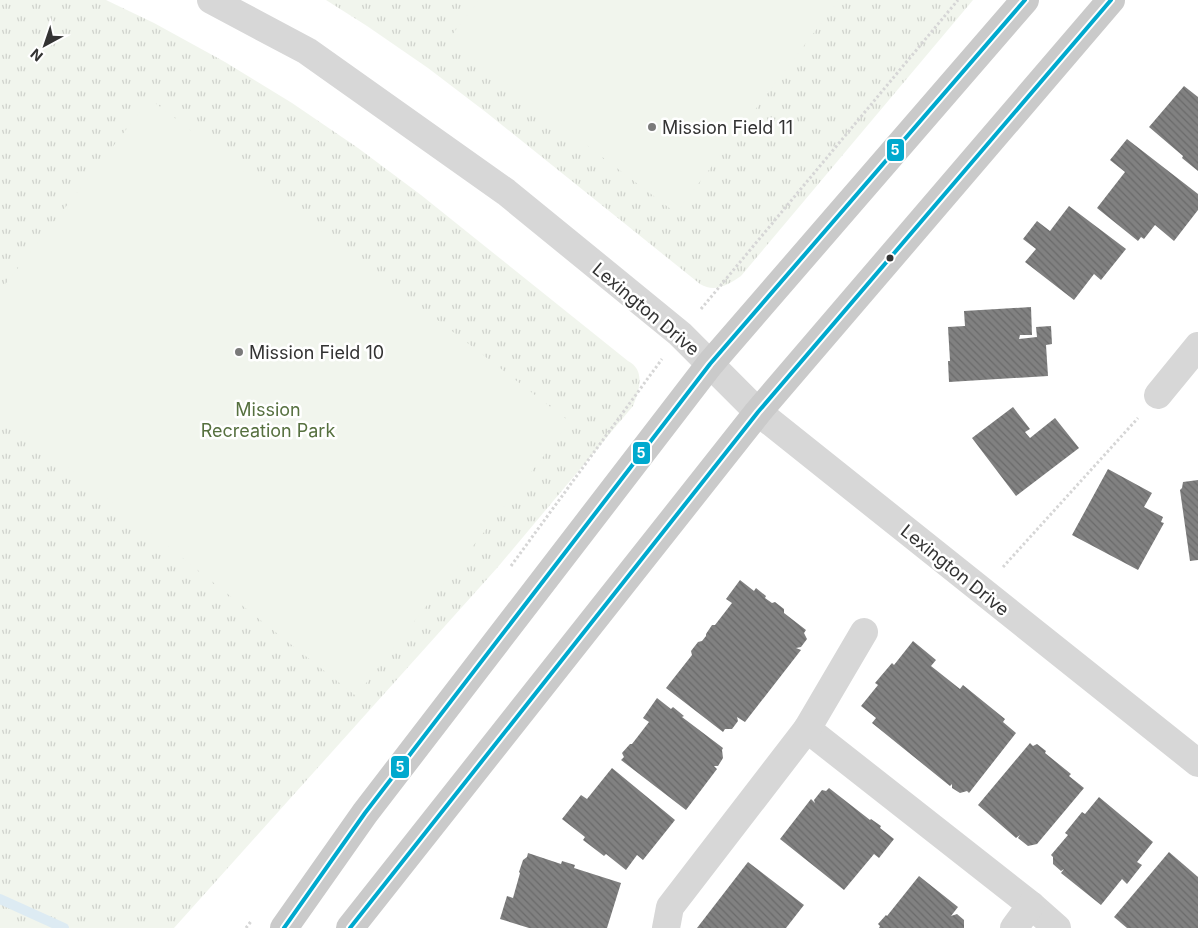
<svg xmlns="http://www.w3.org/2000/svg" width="1198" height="928" viewBox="0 0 1198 928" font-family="Inter,sans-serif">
  <defs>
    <pattern id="park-tufts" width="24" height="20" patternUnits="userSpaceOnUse" patternTransform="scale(1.25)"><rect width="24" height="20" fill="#f1f5ed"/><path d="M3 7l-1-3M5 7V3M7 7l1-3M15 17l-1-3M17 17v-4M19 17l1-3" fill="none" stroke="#cfd2cc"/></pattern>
    <pattern id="building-back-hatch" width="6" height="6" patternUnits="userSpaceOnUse" patternTransform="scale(1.25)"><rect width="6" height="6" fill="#818181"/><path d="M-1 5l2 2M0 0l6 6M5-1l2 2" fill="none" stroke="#6a6a6a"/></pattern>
  </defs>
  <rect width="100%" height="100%" fill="#fff"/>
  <g fill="url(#park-tufts)">
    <path d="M 0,0 L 106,0 L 154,23 L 225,62 L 292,103 L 358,148 L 421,195 L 628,361 C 646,370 639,391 633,406 L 497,568 L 174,928 L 0,928 Z"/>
    <path d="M 326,0 L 973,0 L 741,276 C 728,285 715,293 700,284 L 487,113 L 428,68 L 367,26 Z"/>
  </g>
  <g fill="#f1f5ed">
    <polygon points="479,0 839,0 676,213 448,40"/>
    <polygon points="150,99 570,422 356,696 0,413 0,291"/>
  </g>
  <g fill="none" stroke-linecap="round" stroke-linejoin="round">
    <polyline stroke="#ddebf3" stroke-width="10" points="0,899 64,928"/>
  </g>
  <g fill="url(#building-back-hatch)">
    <polygon points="1184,86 1198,97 1198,171 1182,158 1183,156 1149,127"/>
    <polygon points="1127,139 1198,194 1198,210 1174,241 1155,225 1144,239 1141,237 1138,241 1097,208 1125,172 1110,160"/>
    <polygon points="1069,206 1126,249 1101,280 1094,274 1074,300 1025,262 1036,249 1023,239 1037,221 1050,231"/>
    <polygon points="1031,307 1032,335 1020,335 1019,339 1037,337 1036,327 1051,326 1052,344 1046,345 1048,376 949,382 948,361 950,361 948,327 965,326 964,311"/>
    <polygon points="1013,407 1030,429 1025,432 1030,438 1055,418 1079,448 1016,496 972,438"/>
    <polygon points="1108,469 1152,493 1144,507 1163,517 1161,522 1164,523 1138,570 1072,535"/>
    <polygon points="1198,480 1198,560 1190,561 1180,490 1182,488 1183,482"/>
    <polygon points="740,580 754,591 756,588 766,596 765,598 772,603 775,602 784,609 784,613 806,630 804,633 807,639 801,647 796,648 801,650 745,722 737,717 738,721 732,729 725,729 723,732 666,688 692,655 691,651 698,642 702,641 706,636 706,634 712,625 715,625 732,603 726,599"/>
    <polygon points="913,641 936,660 931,666 960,689 963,685 1005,719 1003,722 1016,733 969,793 967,791 960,793 952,788 952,784 950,786 872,723 876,718 861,706 878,685 875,683 892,663 894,665"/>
    <polygon points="657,698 671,709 673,707 684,716 682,717 723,748 722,750 723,758 718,766 714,766 717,769 686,810 621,760 624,757 622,753 630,744 632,744 649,722 643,718"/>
    <polygon points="1030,743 1033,746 1037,744 1046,751 1045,753 1071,774 1069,776 1084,788 1037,844 1028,846 1018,838 1020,835 1016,838 978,805"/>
    <polygon points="612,768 675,820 643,860 637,855 626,870 606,854 604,856 583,840 585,837 562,819 581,795 587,799"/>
    <polygon points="829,788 870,820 871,819 881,826 880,828 894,839 879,858 874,854 844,890 780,839 811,799 815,803 814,800 822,790 826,791"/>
    <polygon points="1099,797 1153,842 1137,862 1142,865 1127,884 1122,879 1101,905 1061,873 1064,869 1061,871 1053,864 1053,857 1051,855 1068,835 1065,833 1082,812 1085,814"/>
    <polygon points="1169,852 1198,877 1198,928 1127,928 1114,917"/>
    <polygon points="528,853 561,864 562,861 575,865 574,868 621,883 607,928 529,928 500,919 507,896 513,898 520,873 519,872 523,860 527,857"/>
    <polygon points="748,862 804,905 786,928 697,928"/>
    <polygon points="919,876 958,907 951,916 957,914 964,920 964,928 879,928 880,926 878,924 886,915 887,916"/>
  </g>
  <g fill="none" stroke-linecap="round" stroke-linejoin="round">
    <g stroke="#d6d6d6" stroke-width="3" stroke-dasharray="2.5 2.5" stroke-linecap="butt">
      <polyline points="701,309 958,0"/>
      <polyline points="511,566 662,359"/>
      <polyline points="1003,567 1138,418"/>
      <polyline points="246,928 252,920"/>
    </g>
    <g stroke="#d7d7d7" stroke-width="28">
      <polyline points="211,0 307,51 506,192 680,334 758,412 1198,763"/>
      <polyline points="1158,395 1198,346"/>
      <polyline points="807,729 1031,905 1057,928"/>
      <polyline points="666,928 670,907 807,729 864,632"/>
      <polyline points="1014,928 1031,905"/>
    </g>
    <g stroke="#cacaca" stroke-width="28">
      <polyline points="284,928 365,813 710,364 1025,0"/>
      <polyline points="350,928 758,412 1111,0"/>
    </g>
    <g stroke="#fff" stroke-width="8">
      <g id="bus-1">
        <polyline points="284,928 365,813 710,364 1025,0"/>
        <polyline points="350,928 758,412 1111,0"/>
      </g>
    </g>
    <use href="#bus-1" stroke="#00a9ce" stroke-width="4"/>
  </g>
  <g fill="#7a7a7a" stroke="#fff" stroke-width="2">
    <circle cx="652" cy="127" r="5"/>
    <circle cx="239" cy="352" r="5"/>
  </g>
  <circle fill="#333" stroke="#fff" stroke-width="2" cx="890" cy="258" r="4.5"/>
  <g text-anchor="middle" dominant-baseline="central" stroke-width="5" stroke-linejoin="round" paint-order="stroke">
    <g font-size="18" fill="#333" stroke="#fff" text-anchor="start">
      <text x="662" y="127">Mission Field 11</text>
      <text x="249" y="352">Mission Field 10</text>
    </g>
    <g font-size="18" fill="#333" stroke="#fff">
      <text transform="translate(646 309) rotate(40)">Lexington Drive</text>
      <text transform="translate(955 570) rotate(39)">Lexington Drive</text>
    </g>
    <g font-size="18" fill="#56703f" stroke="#fff">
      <text x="268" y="409">Mission<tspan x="268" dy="21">Recreation Park</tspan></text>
    </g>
  </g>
  <g stroke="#fff" stroke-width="2">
    <rect x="886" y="138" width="19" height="24" rx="5" fill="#00a9ce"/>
    <rect x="632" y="441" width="19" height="24" rx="5" fill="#00a9ce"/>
    <rect x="390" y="755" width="20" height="24" rx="5" fill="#00a9ce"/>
  </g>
  <g font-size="14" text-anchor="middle" font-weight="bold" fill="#fff">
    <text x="895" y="155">5</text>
    <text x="641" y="458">5</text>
    <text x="400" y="772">5</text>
  </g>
  <g transform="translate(45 45) rotate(220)" stroke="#ffffff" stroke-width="4" paint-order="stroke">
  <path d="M0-4L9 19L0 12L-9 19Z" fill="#333333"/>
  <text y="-8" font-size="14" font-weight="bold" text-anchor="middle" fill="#333333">N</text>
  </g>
</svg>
